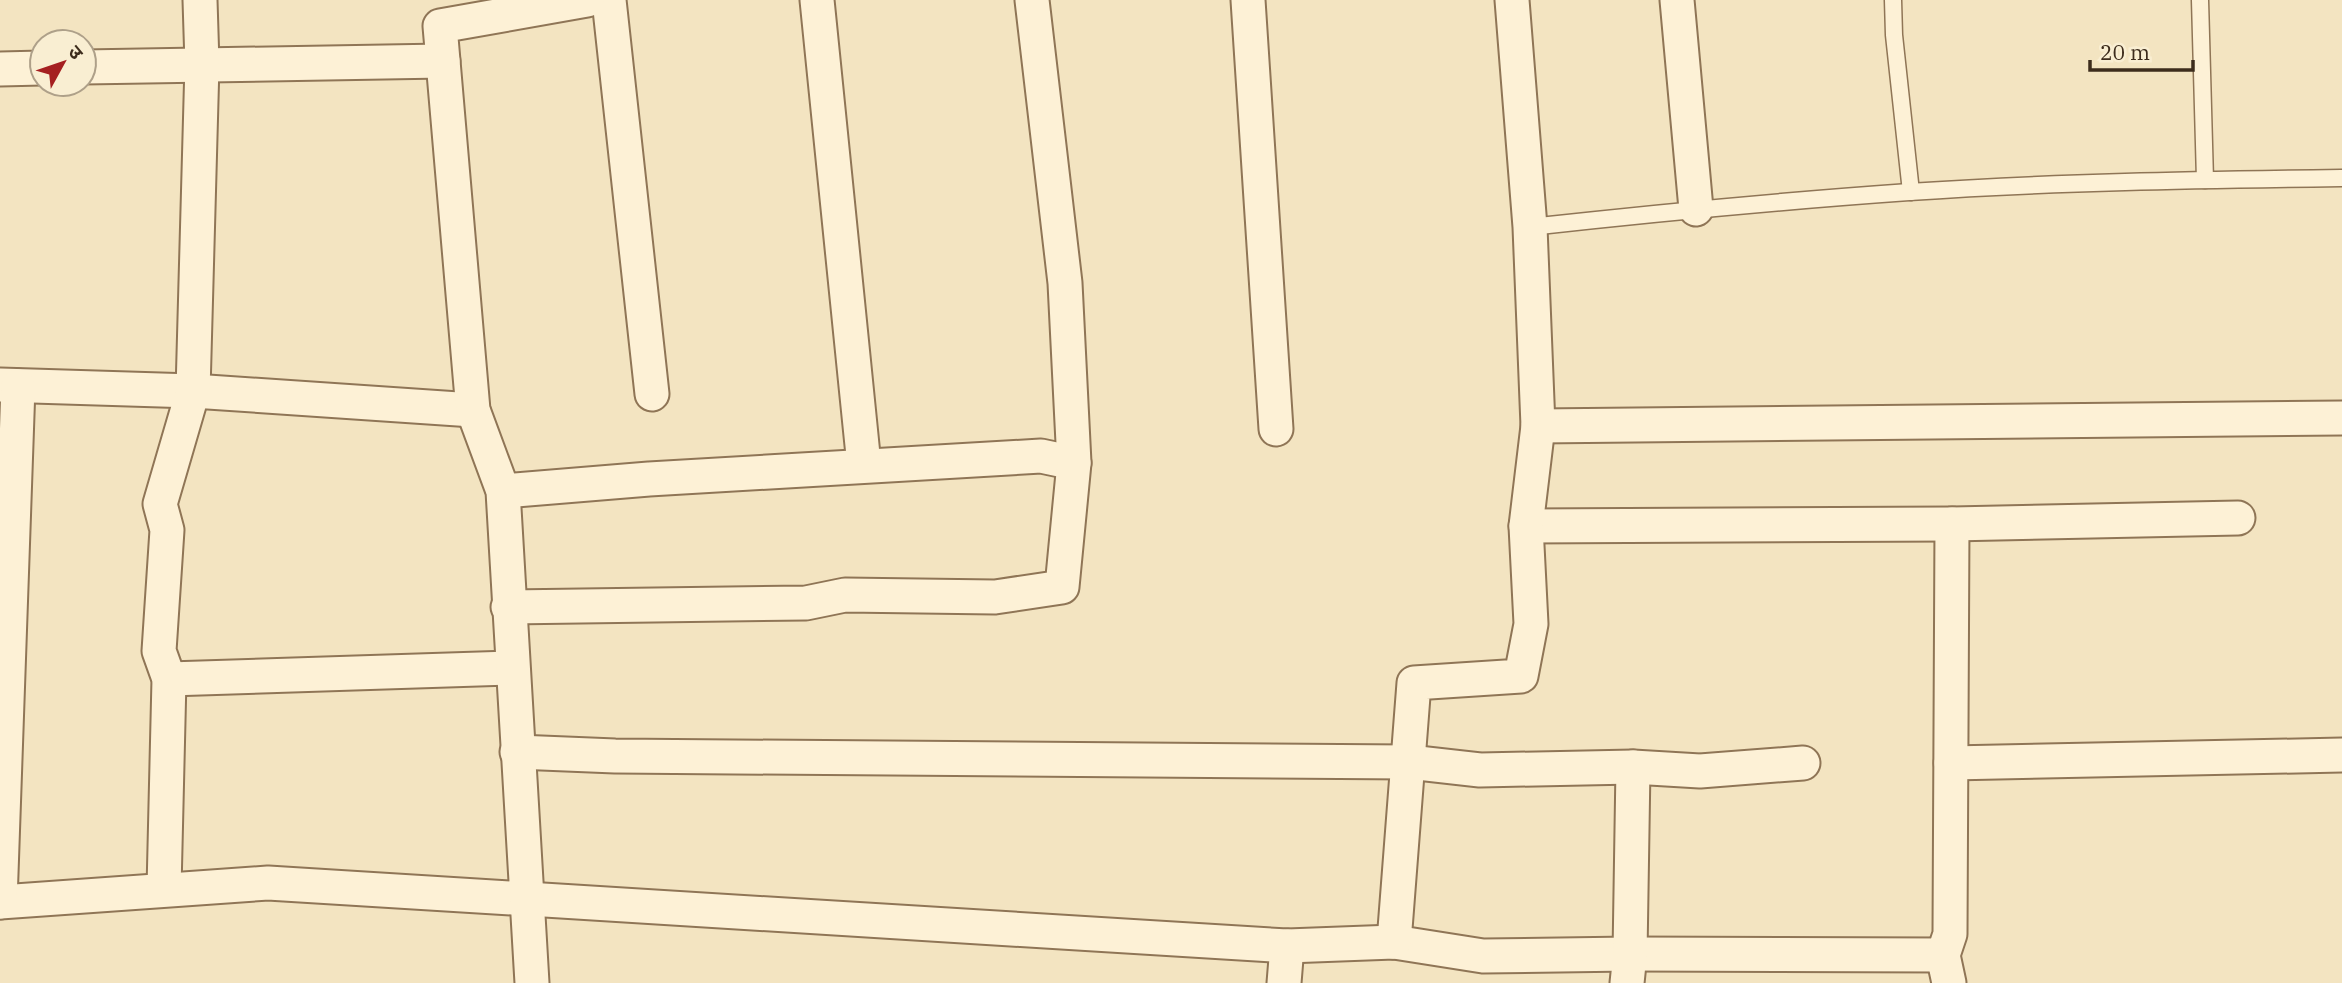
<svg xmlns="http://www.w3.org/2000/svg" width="2342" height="983" viewBox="0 0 2342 983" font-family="'IBM Plex Serif','Noto Sans Devanagari',serif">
  <rect width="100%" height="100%" fill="#f3e4c1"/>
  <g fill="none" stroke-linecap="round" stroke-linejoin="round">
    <g stroke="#8f7556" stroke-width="19">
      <g id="lane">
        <polyline points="1893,0 1894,35 1911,192"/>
        <polyline points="2200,0 2205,180"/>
        <path d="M 1530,227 C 1656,213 1782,201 1909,192 C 2053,182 2198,180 2342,178"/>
      </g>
    </g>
    <g stroke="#8f7556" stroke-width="37">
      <g id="street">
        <polyline points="609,0 652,394"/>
        <polyline points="817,0 864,465"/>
        <polyline points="1248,0 1276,429"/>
        <polyline points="1677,0 1696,209"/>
        <polyline points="84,67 443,61"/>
        <polyline points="0,69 42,68"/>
        <polyline points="0,385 193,391 473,410"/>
        <polyline points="1538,426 2342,418"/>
        <polyline points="503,491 649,479 1041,456 1074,463"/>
        <polyline points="1526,526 1952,524 2238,518"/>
        <polyline points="508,607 806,603 845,595 995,597 1062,587 1074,463 1065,283 1032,0"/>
        <polyline points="169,679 512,668"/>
        <polyline points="517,752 615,756 1409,762 1480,770 1633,767 1700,771 1803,763"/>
        <polyline points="1951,763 2342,755"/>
        <polyline points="164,889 169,679 159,651 167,530 160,504 193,391 202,64 200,0"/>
        <polyline points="0,902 268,883 1287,946 1394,942 1483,956 1630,954 1943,955"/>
        <polyline points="0,902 18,386"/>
        <polyline points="1394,942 1414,683 1521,676 1531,624 1526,526 1538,426 1530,227 1512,0"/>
        <polyline points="532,983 503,491 473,410 440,26 587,0"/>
        <polyline points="1284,983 1287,946"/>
        <polyline points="1627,983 1630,954 1633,767"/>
        <polyline points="1949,983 1943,955 1950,934 1952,524"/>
      </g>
    </g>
    <use href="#lane" stroke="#fdf1d6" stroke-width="16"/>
    <use href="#street" stroke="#fdf1d6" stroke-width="33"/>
  </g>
  <g transform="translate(63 63) rotate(50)"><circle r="33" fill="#f9eed2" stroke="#aea089" stroke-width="2"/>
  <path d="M0-5L12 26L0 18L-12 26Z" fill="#a51f20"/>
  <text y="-10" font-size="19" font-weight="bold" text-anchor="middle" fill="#3d2c1c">उ</text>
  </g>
  <path d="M2090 60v10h103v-10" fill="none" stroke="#3d2c1c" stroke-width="3.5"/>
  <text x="2100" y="60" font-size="21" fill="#3d2c1c" stroke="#f9eed2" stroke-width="5" paint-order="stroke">20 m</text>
</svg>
